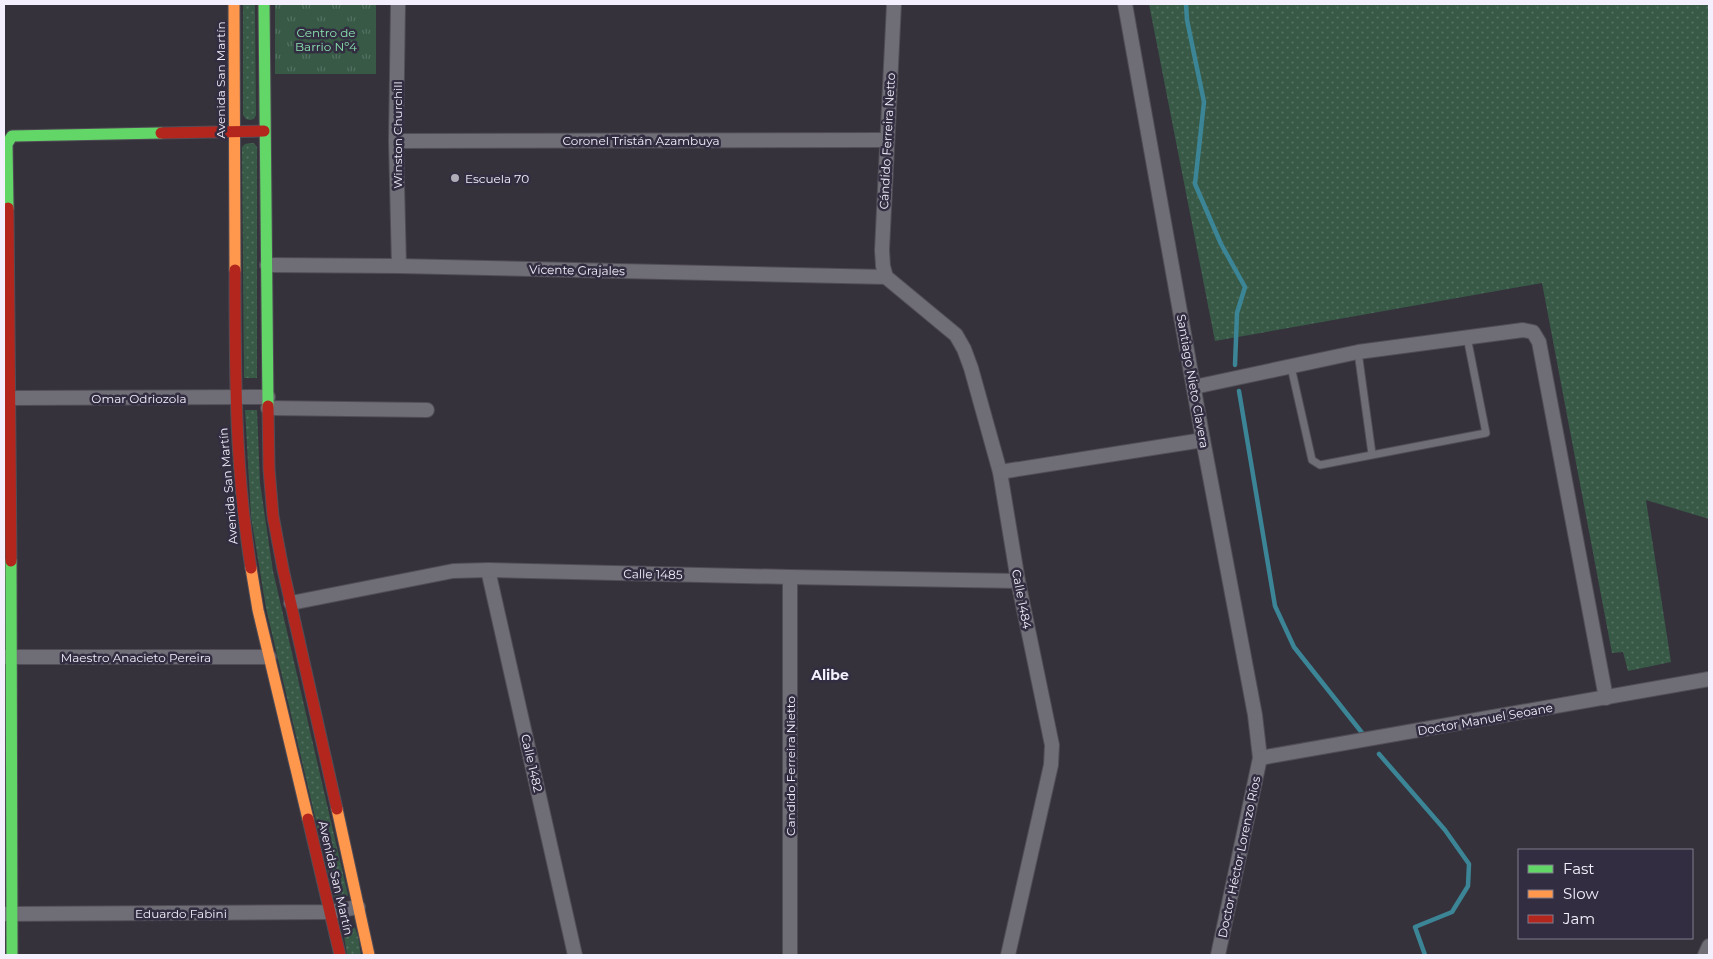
<svg xmlns="http://www.w3.org/2000/svg" width="1713" height="959" viewBox="0 0 1713 959" font-family="Montserrat,sans-serif">
  <defs>
    <pattern id="grass-dots" width="8" height="8" patternUnits="userSpaceOnUse" patternTransform="scale(1.25)"><rect width="8" height="8" fill="#375946"/><path d="M2 2h.1M6 6h.1" fill="none" stroke="#547162" stroke-width="1.8" stroke-linecap="round"/></pattern>
    <pattern id="park-tufts" width="24" height="20" patternUnits="userSpaceOnUse" patternTransform="scale(1.25)"><rect width="24" height="20" fill="#375946"/><path d="M3 7l-1-3M5 7V3M7 7l1-3M15 17l-1-3M17 17v-4M19 17l1-3" fill="none" stroke="#547162"/></pattern>
  </defs>
  <rect width="100%" height="100%" fill="#35323c"/>
  <g fill="url(#grass-dots)">
    <polygon points="243,4 255,4 256,115 254,119 250,120 246,119 243,115"/>
    <polygon points="1149,4 1709,4 1709,519 1646,500 1671,662 1628,671 1623,652 1612,653 1542,283 1215,341"/>
    <polygon points="250,143 254,143 257,147 257,378 244,378 242,147 245,144"/>
    <polygon points="245,410 257,410 260,483 273,571 348,895 342,901 334,898 266,608 251,517"/>
    <path d="M 347,922 C 359,924 359,945 361,955 L 347,955 L 342,924 Z"/>
  </g>
  <rect fill="url(#park-tufts)" x="275" y="4" width="101" height="70"/>
  <g fill="none" stroke-linecap="round" stroke-linejoin="round">
    <g stroke="#3b8596" stroke-width="4.5">
      <polyline points="1186,4 1187,20 1204,102 1195,184 1221,244 1245,287 1237,313 1235,365"/>
      <polyline points="1239,391 1275,606 1294,647 1363,734"/>
      <polyline points="1379,754 1445,830 1469,864 1468,886 1452,912 1415,927 1425,955"/>
    </g>
    <g stroke="#514d56" stroke-width="9">
      <g id="lane">
        <polyline points="1358,352 1372,454"/>
        <polyline points="1291,367 1312,460 1320,465 1486,433 1467,337"/>
      </g>
    </g>
    <g stroke="#514d56" stroke-width="16">
      <g id="street">
        <polyline points="398,4 396,141 399,266"/>
        <polyline points="1125,4 1203,440 1255,715 1260,758 1218,955"/>
        <polyline points="396,141 887,140"/>
        <polyline points="267,265 399,266 886,277"/>
        <polyline points="886,277 956,335 964,349 971,368 1000,472 1018,581 1052,745 1051,765 1008,955"/>
        <polyline points="886,277 883,266 882,250 894,4"/>
        <polyline points="1194,387 1358,352 1523,330 1533,332 1539,342 1606,698"/>
        <polyline points="10,398 268,397"/>
        <polyline points="268,408 427,410"/>
        <polyline points="1000,472 1203,440"/>
        <polyline points="488,570 575,955"/>
        <polyline points="790,577 790,955"/>
        <polyline points="291,603 453,571 488,570 790,577 1018,581"/>
        <polyline points="4,657 269,657"/>
        <polyline points="1260,758 1709,679"/>
        <polyline points="4,914 331,912 358,907"/>
        <polyline points="1705,955 1709,946"/>
      </g>
    </g>
    <g stroke="#514d56" stroke-width="13">
      <g id="fast">
        <polyline points="264,4 268,406"/>
        <polyline points="8,208 7,144 12,136 161,133"/>
        <polyline points="11,561 12,955"/>
      </g>
    </g>
    <g stroke="#514d56" stroke-width="13">
      <g id="slow">
        <polyline points="234,4 235,270"/>
        <polyline points="251,568 258,610 308,819"/>
        <polyline points="337,809 369,955"/>
      </g>
    </g>
    <g stroke="#514d56" stroke-width="13">
      <g id="jam">
        <polyline points="161,133 264,131"/>
        <polyline points="8,208 11,561"/>
        <path d="M 235,270 C 235,370 235,470 251,568"/>
        <polyline points="268,406 269,469 273,516 283,569 337,809"/>
        <polyline points="308,819 340,955"/>
      </g>
    </g>
    <use href="#lane" stroke="#6f6d75" stroke-width="7"/>
    <use href="#street" stroke="#6f6d75" stroke-width="14"/>
    <use href="#fast" stroke="#63d668" stroke-width="11"/>
    <use href="#slow" stroke="#ff974d" stroke-width="11"/>
    <use href="#jam" stroke="#b3261e" stroke-width="11"/>
  </g>
  <circle fill="#b0adb9" stroke="#332d41" stroke-width="2" cx="455" cy="178" r="5"/>
  <g text-anchor="middle" dominant-baseline="central" stroke-width="5" stroke-linejoin="round" paint-order="stroke">
    <g font-size="12" fill="#89e1ae" stroke="#332d41">
      <text x="326" y="32">Centro de<tspan x="326" dy="14">Barrio Nº4</tspan></text>
    </g>
    <g font-size="12" fill="#f3effc" stroke="#332d41">
      <text transform="translate(220 80) rotate(-90)">Avenida San Martín</text>
      <text transform="translate(397 135) rotate(-90)">Winston Churchill</text>
      <text x="641" y="140">Coronel Tristán Azambuya</text>
      <text transform="translate(887 141) rotate(-87)">Cándido Ferreira Netto</text>
      <text transform="translate(577 270) rotate(1)">Vicente Grajales</text>
      <text transform="translate(1193 381) rotate(80)">Santiago Nieto Clavera</text>
      <text x="139" y="398">Omar Odriozola</text>
      <text transform="translate(228 486) rotate(-95)">Avenida San Martín</text>
      <text transform="translate(653 574) rotate(1)">Calle 1485</text>
      <text transform="translate(1022 599) rotate(79)">Calle 1484</text>
      <text x="136" y="657">Maestro Anacieto Pereira</text>
      <text transform="translate(1485 719) rotate(-10)">Doctor Manuel Seoane</text>
      <text transform="translate(532 763) rotate(77)">Calle 1482</text>
      <text transform="translate(790 766) rotate(-90)">Candido Ferreira Nietto</text>
      <text transform="translate(1239 857) rotate(-78)">Doctor Héctor Lorenzo Ríos</text>
      <text transform="translate(336 878) rotate(77)">Avenida San Martín</text>
      <text x="181" y="913">Eduardo Fabini</text>
    </g>
    <g font-size="12" fill="#f3effc" stroke="#332d41" text-anchor="start">
      <text x="465" y="178">Escuela 70</text>
    </g>
    <g font-size="14" font-weight="bold" fill="#f3effc" stroke="#332d41">
      <text x="830" y="675">Alibe</text>
    </g>
  </g>
  <rect width="1713" height="959" fill="none" stroke="#f3effc" stroke-width="10"/>
  <rect x="1518" y="849" width="175" height="90" fill="#332d41" stroke="#807b8c"/>
  <rect x="1528" y="865" width="25" height="8" fill="#63d668" stroke="#807b8c"/>
  <text x="1563" y="874" font-size="15" fill="#f3effc">Fast</text>
  <rect x="1528" y="890" width="25" height="8" fill="#ff974d" stroke="#807b8c"/>
  <text x="1563" y="899" font-size="15" fill="#f3effc">Slow</text>
  <rect x="1528" y="915" width="25" height="8" fill="#b3261e" stroke="#807b8c"/>
  <text x="1563" y="924" font-size="15" fill="#f3effc">Jam</text>
</svg>
